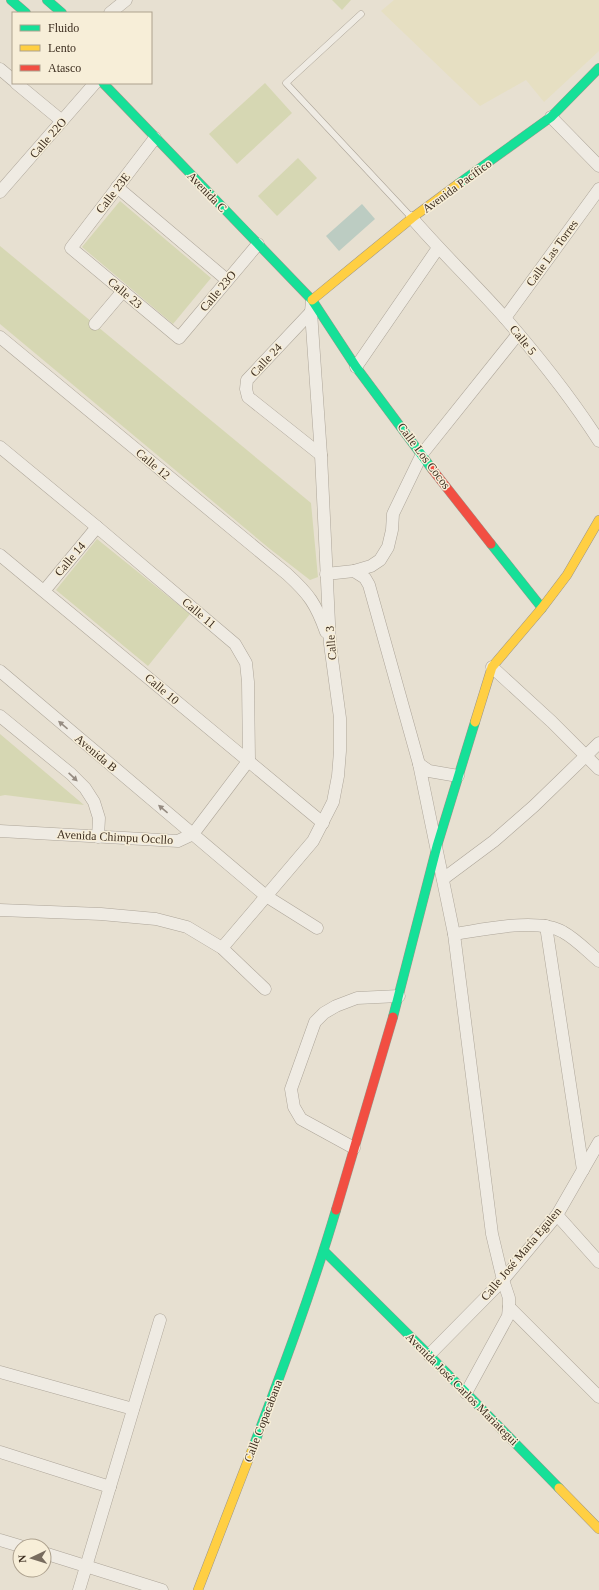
<svg xmlns="http://www.w3.org/2000/svg" width="599" height="1590" viewBox="0 0 599 1590" font-family="'Times New Roman',serif">
  <rect width="100%" height="100%" fill="#e7e0d1"/>
  <polygon fill="#e6dfc2" points="394,0 599,0 599,51 544,102 526,80 480,106 381,11"/>
  <g fill="#d6d7b3">
    <polygon points="332,0 351,0 342,10"/>
    <polygon points="265,83 292,113 237,164 209,134"/>
    <polygon points="298,158 317,178 277,216 258,196"/>
    <polygon points="120,201 211,278 173,324 82,247"/>
    <polygon points="0,246 311,503 318,577 310,580 270,549 0,324"/>
    <polygon points="97,539 190,614 148,666 56,590"/>
    <polygon points="0,734 84,805 5,795 0,796"/>
  </g>
  <polygon fill="#bcccc2" points="362,204 375,219 339,251 326,236"/>
  <g fill="none" stroke-linecap="round" stroke-linejoin="round">
    <g stroke="#ada599" stroke-width="7">
      <polyline id="lane" points="361,14 286,83 412,218"/>
    </g>
    <g stroke="#ada599" stroke-width="13">
      <g id="street">
        <polyline points="110,13 126,0"/>
        <polyline points="0,69 13,80"/>
        <polyline points="16,83 62,121"/>
        <polyline points="551,117 599,166"/>
        <polyline points="155,138 71,248 179,338 258,244"/>
        <polyline points="117,187 227,280"/>
        <polyline points="0,192 95,83"/>
        <path d="M 412,218 C 442,253 475,284 505,318 C 538,356 572,399 599,441"/>
        <polyline points="311,312 247,380 246,389 248,397 321,455"/>
        <polyline points="505,318 599,189"/>
        <polyline points="95,324 123,291"/>
        <path d="M 0,337 L 287,574 C 309,594 316,604 326,632"/>
        <polyline points="356,367 438,248"/>
        <polyline points="0,447 97,527 235,644 246,663 248,682 249,760 193,834 178,841 0,831"/>
        <polyline points="0,555 323,823"/>
        <polyline points="326,574 354,571"/>
        <polyline points="44,591 97,527"/>
        <polyline points="492,667 552,722 599,769"/>
        <polyline points="0,671 266,896 317,928"/>
        <polyline points="0,716 71,774 85,788 94,802 99,818 98,837"/>
        <polyline points="419,764 429,771 458,776"/>
        <polyline points="443,879 494,841 534,806 599,743"/>
        <polyline points="0,910 101,914 156,919 187,927 222,948 265,989"/>
        <polyline points="546,926 583,1170"/>
        <path d="M 454,934 C 482,930 538,917 563,932 C 576,939 588,952 599,961"/>
        <polyline points="222,948 313,841 333,802 338,776 340,751 340,718 330,644 321,455 311,312 312,300"/>
        <polyline points="354,1148 301,1119 294,1107 291,1089 315,1022 324,1013 336,1006 357,998 399,996"/>
        <polyline points="557,1215 599,1262"/>
        <polyline points="509,1307 599,1397"/>
        <polyline points="429,1355 503,1280 557,1215 599,1142"/>
        <polyline points="0,1372 133,1409"/>
        <polyline points="466,1393 508,1316 509,1307 509,1298 503,1280 492,1234 454,934 419,764 369,585 365,578 354,571 371,566 380,560 388,547 392,530 393,514 422,454 518,334"/>
        <polyline points="0,1452 110,1487"/>
        <polyline points="0,1540 20,1546"/>
        <polyline points="44,1553 162,1590"/>
        <polyline points="79,1590 160,1320"/>
      </g>
    </g>
    <g stroke="#9c958a" stroke-width="10">
      <g id="fast">
        <polyline points="11,0 26,13"/>
        <polyline points="47,0 62,13"/>
        <polyline points="103,83 312,300 356,367 432,469"/>
        <polyline points="458,184 551,117 599,68"/>
        <polyline points="491,544 542,608"/>
        <polyline points="393,1017 437,846 475,722"/>
        <polyline points="324,1251 429,1355 559,1488"/>
        <path d="M 252,1450 C 282,1371 312,1291 336,1210"/>
      </g>
    </g>
    <g stroke="#9c958a" stroke-width="10">
      <g id="slow">
        <polyline points="312,300 412,218 458,184"/>
        <polyline points="475,722 492,667 542,608 567,575 599,520"/>
        <polyline points="559,1488 599,1529"/>
        <polyline points="198,1590 252,1450"/>
      </g>
    </g>
    <g stroke="#9c958a" stroke-width="10">
      <g id="jam">
        <polyline points="432,469 491,544"/>
        <polyline points="336,1210 393,1017"/>
      </g>
    </g>
    <use href="#lane" stroke="#efebe3" stroke-width="6"/>
    <use href="#street" stroke="#efebe3" stroke-width="12"/>
    <use href="#fast" stroke="#16e098" stroke-width="9"/>
    <use href="#slow" stroke="#ffcf43" stroke-width="9"/>
    <use href="#jam" stroke="#f24e42" stroke-width="9"/>
  </g>
  <defs><path id="oneway-solid" d="M-6-.8H1V-3.2L6.5 0L1 3.2V.8H-6Z"/></defs>
  <g fill="#968c82">
    <use href="#oneway-solid" transform="translate(63 725) rotate(-140)"/>
    <use href="#oneway-solid" transform="translate(73 777) rotate(43)"/>
    <use href="#oneway-solid" transform="translate(163 809) rotate(-140)"/>
  </g>
  <g text-anchor="middle" dominant-baseline="central" stroke-width="3" stroke-linejoin="round" paint-order="stroke">
    <g font-size="12" fill="#3d2e20" stroke="#f7eed8">
      <text transform="translate(48 138) rotate(-49)">Calle 22O</text>
      <text transform="translate(457 186) rotate(-36)">Avenida Pacífico</text>
      <text transform="translate(207 192) rotate(46)">Avenida C</text>
      <text transform="translate(113 193) rotate(-52)">Calle 23E</text>
      <text transform="translate(552 253) rotate(-54)">Calle Las Torres</text>
      <text transform="translate(218 291) rotate(-50)">Calle 23O</text>
      <text transform="translate(125 293) rotate(40)">Calle 23</text>
      <text transform="translate(523 340) rotate(51)">Calle 5</text>
      <text transform="translate(266 360) rotate(-47)">Calle 24</text>
      <text transform="translate(424 456) rotate(53)">Calle Los Cocos</text>
      <text transform="translate(153 464) rotate(40)">Calle 12</text>
      <text transform="translate(70 559) rotate(-50)">Calle 14</text>
      <text transform="translate(199 613) rotate(40)">Calle 11</text>
      <text transform="translate(331 643) rotate(-95)">Calle 3</text>
      <text transform="translate(162 689) rotate(40)">Calle 10</text>
      <text transform="translate(96 753) rotate(40)">Avenida B</text>
      <text transform="translate(115 837) rotate(3)">Avenida Chimpu Occllo</text>
      <text transform="translate(521 1254) rotate(-50)">Calle José María Egulen</text>
      <text transform="translate(462 1389) rotate(45)">Avenida José Carlos Mariategui</text>
      <text transform="translate(263 1421) rotate(-69)">Calle Copacabana</text>
    </g>
  </g>
  <rect x="12" y="12" width="140" height="72" fill="#f7eed8" stroke="#ada18e"/>
  <rect x="20" y="25" width="20" height="6" fill="#16e098" stroke="#ada18e"/>
  <text x="48" y="32" font-size="12" fill="#3d2e20">Fluido</text>
  <rect x="20" y="45" width="20" height="6" fill="#ffcf43" stroke="#ada18e"/>
  <text x="48" y="52" font-size="12" fill="#3d2e20">Lento</text>
  <rect x="20" y="65" width="20" height="6" fill="#f24e42" stroke="#ada18e"/>
  <text x="48" y="72" font-size="12" fill="#3d2e20">Atasco</text>
  <g transform="translate(32 1558) rotate(266)"><circle r="19" fill="#f7eed8" stroke="#ada18e"/>
  <path d="M0-3L7 15L0 10L-7 15Z" fill="#786c5e"/>
  <text y="-6" font-size="11" font-weight="bold" text-anchor="middle" fill="#3d2e20">N</text>
  </g>
</svg>
